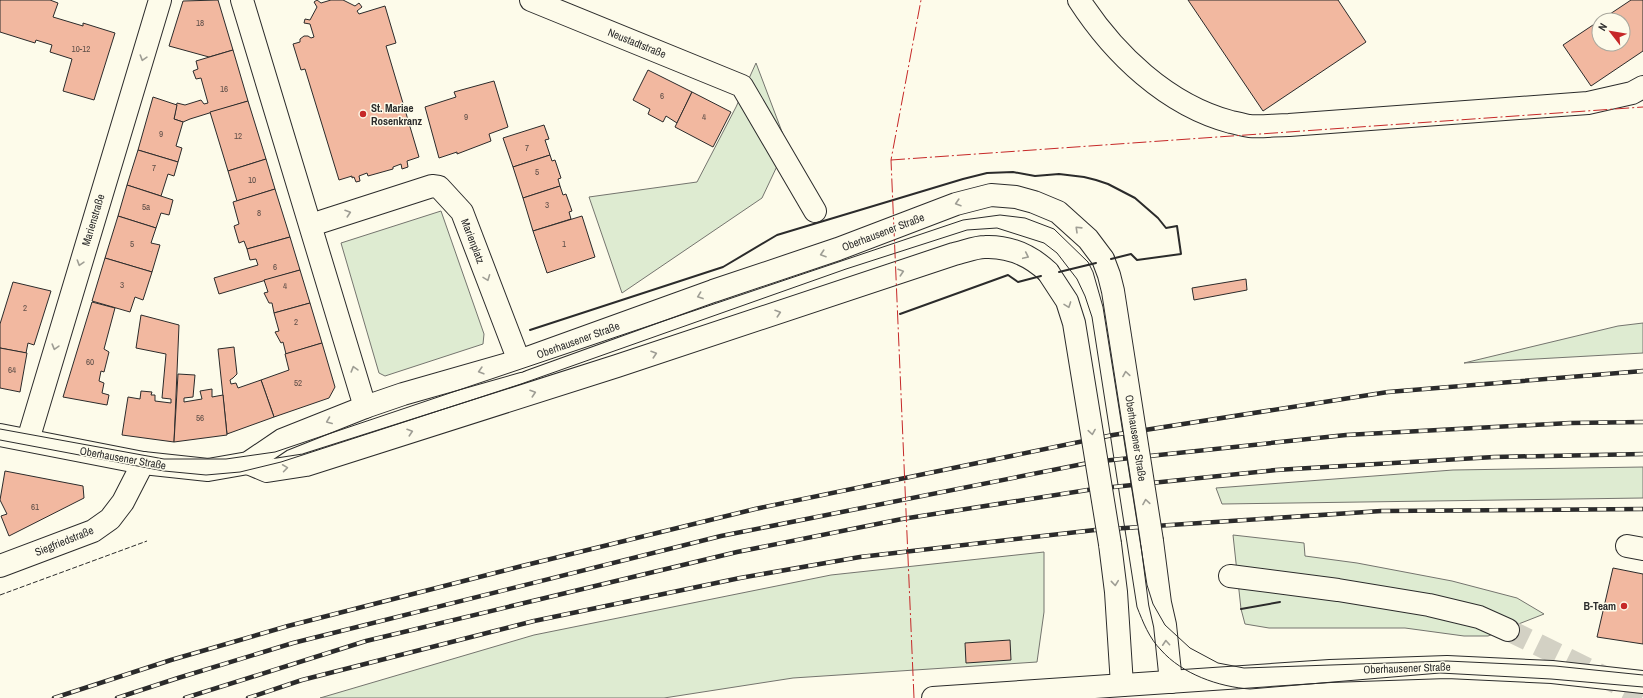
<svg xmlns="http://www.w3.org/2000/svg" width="1643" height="698" viewBox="0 0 1643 698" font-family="'Archivo Narrow',sans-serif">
  <rect width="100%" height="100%" fill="#fdfbea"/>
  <g fill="#deebd1" stroke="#74746e">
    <polygon points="756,63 787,145 762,198 622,293 589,197 697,182 736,107"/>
    <polygon points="441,211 484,334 483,344 385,376 379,373 341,243"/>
    <polygon points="1643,323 1643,353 1464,363 1618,326"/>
    <polygon points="1643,467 1643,498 1222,504 1216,488 1453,470"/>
    <polygon points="1233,535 1304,543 1305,556 1357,563 1452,581 1517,598 1544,614 1488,636 1464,636 1405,628 1269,628 1245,624 1241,609"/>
    <polygon points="1044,552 1044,612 1037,662 793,678 664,698 320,698 534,635 831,575"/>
  </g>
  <g fill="#f2b8a0" stroke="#2b2b2b">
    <polygon points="0,0 50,0 58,3 53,17 83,26 83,23 115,33 94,100 63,91 72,59 50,52 52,45 36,40 35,43 0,32"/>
    <polygon points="218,0 233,50 209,57 169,46 183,1"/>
    <polygon points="317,0 321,3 331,0 343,0 355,6 359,3 362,7 357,11 359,14 385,6 396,43 386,46 419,157 407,161 408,167 402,169 401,164 393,167 393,169 368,176 367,173 359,176 360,181 356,182 354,177 352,178 352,176 339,180 305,69 301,70 293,44 300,42 300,39 304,36 308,36 311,38 314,37 310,24 304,23 305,19 310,20 317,7 314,2"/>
    <polygon points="1188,0 1338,0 1366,42 1263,111"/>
    <polygon points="1631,0 1643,0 1643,51 1591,86 1563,45 1599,21 1599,44 1623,44 1623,20 1601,20"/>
    <polygon points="233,50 248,101 190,119 183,122 174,119 177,103 185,105 201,100 204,104 208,103 201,78 196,79 193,71 198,69 196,61"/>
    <polygon points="648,70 692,92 677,123 666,116 663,122 648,114 650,109 633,100"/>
    <polygon points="494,81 508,127 489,134 491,141 457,154 457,152 439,158 425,107 456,97 454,92"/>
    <polygon points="692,92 731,112 713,147 675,127"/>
    <polygon points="153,97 177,105 174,119 183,122 176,146 182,148 178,162 138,150"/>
    <polygon points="248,101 266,159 228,171 210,112"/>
    <polygon points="544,125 549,139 545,140 550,155 513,167 503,138"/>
    <polygon points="138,150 178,162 174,176 168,174 161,196 127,185"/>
    <polygon points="550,155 552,161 555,160 561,178 558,179 560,186 523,198 513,167"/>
    <polygon points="266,159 275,189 237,201 228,171"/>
    <polygon points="127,185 173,200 169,215 161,213 156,228 118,216"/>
    <polygon points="560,186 563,195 566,194 572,211 569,212 571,219 533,231 523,198"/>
    <polygon points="275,189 290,237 247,249 244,241 239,243 234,226 239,224 233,202"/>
    <polygon points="118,216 156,228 151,243 160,245 152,272 105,258"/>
    <polygon points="582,216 595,257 547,273 533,231"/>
    <polygon points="290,237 300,270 219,294 214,278 258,265 256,259 250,260 247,249"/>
    <polygon points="105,258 152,272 143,300 135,297 130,312 92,301"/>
    <polygon points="300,270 310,303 274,313 272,303 269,303 264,293 268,292 264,280"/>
    <polygon points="1246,279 1247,290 1194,300 1192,288"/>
    <polygon points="13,282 51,291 34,345 28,343 26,353 0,348 0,324"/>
    <polygon points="92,302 115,308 104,349 109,352 104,372 101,371 99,381 104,383 102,393 109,395 107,405 63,397"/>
    <polygon points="310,303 322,343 286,354 283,342 281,343 275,332 279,331 274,313"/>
    <polygon points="141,315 179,325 174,442 122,435 128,397 140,399 141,391 152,392 151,395 155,395 155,401 171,403 171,399 162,398 166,354 136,348"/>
    <polygon points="322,343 335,387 329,398 274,417 261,380 289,370 285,354"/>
    <polygon points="234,347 237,374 233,378 230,380 231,384 236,383 238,388 261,380 274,417 227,434 218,349"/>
    <polygon points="0,348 27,353 20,392 0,388"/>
    <polygon points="178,374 195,375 193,397 184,398 184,402 202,399 200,391 212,389 212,397 223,395 227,435 174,442"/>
    <polygon points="5,471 83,486 84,498 9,536 1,516 7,514 0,500"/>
    <polygon points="1613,568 1643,574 1643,644 1597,637"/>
    <polygon points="1010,640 1011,660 966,663 965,643"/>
  </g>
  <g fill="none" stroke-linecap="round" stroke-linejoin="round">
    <polyline stroke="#d3d1c4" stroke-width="22" stroke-dasharray="22 11" stroke-linecap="butt" points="1508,630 1643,696"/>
    <g stroke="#2b2b2b" stroke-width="24">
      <g id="minor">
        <polyline points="242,0 365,407"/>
        <polyline points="531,0 742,86 815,211"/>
        <path d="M 1079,0 C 1114,54 1167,105 1231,122 C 1237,123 1243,125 1249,126 C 1262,127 1276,125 1289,125 L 1588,103 L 1632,93 L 1643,87"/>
        <polyline points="311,225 432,186 439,187 462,212 519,361"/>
        <polyline points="28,440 160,0"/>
        <polyline points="1627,546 1643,549"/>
        <polyline points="0,566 93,531 110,519 123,502 143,463"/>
        <polyline points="1230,576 1338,590 1429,605 1479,617 1508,630"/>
      </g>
    </g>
    <g stroke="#2b2b2b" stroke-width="24">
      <g id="major">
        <polyline points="0,435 143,463 208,470 248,463 282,440 365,407 403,394 519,361 713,291 838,249 956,204 991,195 1016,197 1034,202 1058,212 1088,239 1103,259"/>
        <path d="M 248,463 L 267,471 L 306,465 L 617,366 L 954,254 C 964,252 975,247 985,247 C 1010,246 1030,255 1048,272"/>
        <polyline points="1152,541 1160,603 1165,625 1171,682"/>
        <polyline points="1110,544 1116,592 1122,685"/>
        <polyline points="933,698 1330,671 1447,667 1552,672 1643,682"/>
      </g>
    </g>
    <use href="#minor" stroke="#fdfbea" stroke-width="22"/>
    <use href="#major" stroke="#fdfbea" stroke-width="22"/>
    <g stroke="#2b2b2b" stroke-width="1">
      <polyline points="0,429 164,459 226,459 275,452 963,220 1000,215 1025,218 1054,229 1088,262 1093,272 1103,307 1147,585 1153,604 1165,625 1190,648 1218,663 1244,668 1447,661 1555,666 1643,675"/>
      <path d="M 0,440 L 164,471 L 206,475 L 240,472 L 281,462 L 521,384 L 846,269 L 967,230 L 997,228 L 1044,243 L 1057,253 L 1077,279 L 1085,296 L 1092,317 L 1137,607 C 1143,622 1149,638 1161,650 C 1182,674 1219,687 1250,689 L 1440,673 L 1551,679 L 1643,687"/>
    </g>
    <g stroke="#2b2b2b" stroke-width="4.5">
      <g id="rail">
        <polyline points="54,698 171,660 288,626 522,566 755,509 1113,435 1388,392 1643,371"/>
        <polyline points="117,698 178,678 293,643 721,536 1093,462 1346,435 1570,423 1643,422"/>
        <polyline points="185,698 366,641 737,552 902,519 1094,489 1276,470 1494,457 1643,454"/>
        <polyline points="248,698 302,680 534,621 740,578 860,557 1095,530 1381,511 1643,509"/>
      </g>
    </g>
    <use href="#rail" stroke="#fdfbea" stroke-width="3" stroke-dasharray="9" stroke-linecap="butt"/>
    <g stroke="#2b2b2b" stroke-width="24" stroke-linecap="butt">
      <g id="major-bridge">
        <polyline points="1103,259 1109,275 1113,291 1152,541"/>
        <polyline points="1048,272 1067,301 1074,323 1110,544"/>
      </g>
    </g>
    <use href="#major-bridge" stroke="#fdfbea" stroke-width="22"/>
    <polyline stroke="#2b2b2b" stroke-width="1" stroke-dasharray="5 2" stroke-linecap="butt" points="0,595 147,541"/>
    <g stroke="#2b2b2b" stroke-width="2">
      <polyline points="1059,272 1096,263"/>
      <polyline points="900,314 1008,275 1018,282 1041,276"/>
      <polyline points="530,330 723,267 777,235 963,179 987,173 1013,172 1035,176 1059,174 1084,177 1096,180 1108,184 1135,198 1158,218 1166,228 1177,226 1181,254 1137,260 1131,254 1111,259"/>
      <polyline points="1241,609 1280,602"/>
    </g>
    <g stroke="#c62828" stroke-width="1" stroke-dasharray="14 3 2 3" stroke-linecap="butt">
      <polyline points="891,160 1643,107"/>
      <polyline points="914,698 891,160 921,0"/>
    </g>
  </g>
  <defs><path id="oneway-chevron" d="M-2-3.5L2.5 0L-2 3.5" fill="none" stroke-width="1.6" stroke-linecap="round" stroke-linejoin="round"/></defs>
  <g stroke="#9e9d94">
    <use href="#oneway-chevron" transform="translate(143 58) rotate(107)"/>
    <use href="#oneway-chevron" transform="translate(958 203) rotate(163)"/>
    <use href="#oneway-chevron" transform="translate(348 213) rotate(-18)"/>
    <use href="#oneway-chevron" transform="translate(1078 229) rotate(-136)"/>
    <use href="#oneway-chevron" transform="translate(823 254) rotate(162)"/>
    <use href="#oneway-chevron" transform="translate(1026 256) rotate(25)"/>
    <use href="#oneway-chevron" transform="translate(80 263) rotate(107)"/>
    <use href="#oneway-chevron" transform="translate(901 272) rotate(-18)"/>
    <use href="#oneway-chevron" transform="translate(487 278) rotate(69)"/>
    <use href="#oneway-chevron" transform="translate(700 296) rotate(160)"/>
    <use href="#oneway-chevron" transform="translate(1068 305) rotate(70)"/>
    <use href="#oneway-chevron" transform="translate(778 313) rotate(-18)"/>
    <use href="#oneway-chevron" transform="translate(55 347) rotate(106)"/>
    <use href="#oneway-chevron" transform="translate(654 354) rotate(-18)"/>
    <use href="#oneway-chevron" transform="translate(354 369) rotate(-106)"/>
    <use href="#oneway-chevron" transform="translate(481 371) rotate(164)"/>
    <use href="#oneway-chevron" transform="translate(1126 374) rotate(-99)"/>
    <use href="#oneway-chevron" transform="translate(533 393) rotate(-18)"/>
    <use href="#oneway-chevron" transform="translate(329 421) rotate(158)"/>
    <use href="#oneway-chevron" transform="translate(410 432) rotate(-18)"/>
    <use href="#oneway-chevron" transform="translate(1092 432) rotate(81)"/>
    <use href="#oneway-chevron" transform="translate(285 468) rotate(-8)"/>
    <use href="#oneway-chevron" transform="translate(1146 502) rotate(-99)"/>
    <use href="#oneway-chevron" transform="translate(1115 583) rotate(84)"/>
    <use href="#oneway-chevron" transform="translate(1166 643) rotate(-94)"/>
  </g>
  <g fill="#c62828" stroke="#fdfbea" stroke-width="1.5">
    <circle cx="363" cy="114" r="4"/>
    <circle cx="1624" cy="606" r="4"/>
  </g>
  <g text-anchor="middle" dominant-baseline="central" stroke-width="3" stroke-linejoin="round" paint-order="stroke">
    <g font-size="9" fill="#5d4e48">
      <text x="200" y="23">18</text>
      <text x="81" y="49">10-12</text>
      <text x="224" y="89">16</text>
      <text x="662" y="96">6</text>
      <text x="466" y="117">9</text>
      <text x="704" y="117">4</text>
      <text x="161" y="134">9</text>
      <text x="238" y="136">12</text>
      <text x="527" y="148">7</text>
      <text x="154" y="168">7</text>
      <text x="537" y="172">5</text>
      <text x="252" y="180">10</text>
      <text x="547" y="205">3</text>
      <text x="146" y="207">5a</text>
      <text x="259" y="213">8</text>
      <text x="132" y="244">5</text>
      <text x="564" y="244">1</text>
      <text x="275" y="267">6</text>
      <text x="122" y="285">3</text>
      <text x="285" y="286">4</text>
      <text x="25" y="308">2</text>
      <text x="296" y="322">2</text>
      <text x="90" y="362">60</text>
      <text x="12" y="370">64</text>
      <text x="298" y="383">52</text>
      <text x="200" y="418">56</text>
      <text x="35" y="507">61</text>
    </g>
    <g font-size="11" fill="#2b2b2b" stroke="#fdfbea">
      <text transform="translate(637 43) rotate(22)">Neustadtstraße</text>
      <text transform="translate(93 220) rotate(-73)">Marienstraße</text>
      <text transform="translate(883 232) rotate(-21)">Oberhausener Straße</text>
      <text transform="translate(473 241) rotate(69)">Marienplatz</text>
      <text transform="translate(578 340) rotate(-20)">Oberhausener Straße</text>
      <text transform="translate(1136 438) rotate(81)">Oberhausener Straße</text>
      <text transform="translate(123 458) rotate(10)">Oberhausener Straße</text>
      <text transform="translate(64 541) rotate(-22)">Siegfriedstraße</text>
      <text transform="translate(1407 668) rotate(-2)">Oberhausener Straße</text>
    </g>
    <g font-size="11" font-weight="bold" fill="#2b2b2b" stroke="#fdfbea" text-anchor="start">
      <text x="371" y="108">St. Mariae<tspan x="371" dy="13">Rosenkranz</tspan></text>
      <text x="1616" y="606" text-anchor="end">B-Team</text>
    </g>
  </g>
  <g transform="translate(1611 32) rotate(301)"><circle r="19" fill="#fdfbea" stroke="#a9a89e"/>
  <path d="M0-3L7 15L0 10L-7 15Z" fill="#c62828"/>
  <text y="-6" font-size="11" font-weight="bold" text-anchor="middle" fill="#2b2b2b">N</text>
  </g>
</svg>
